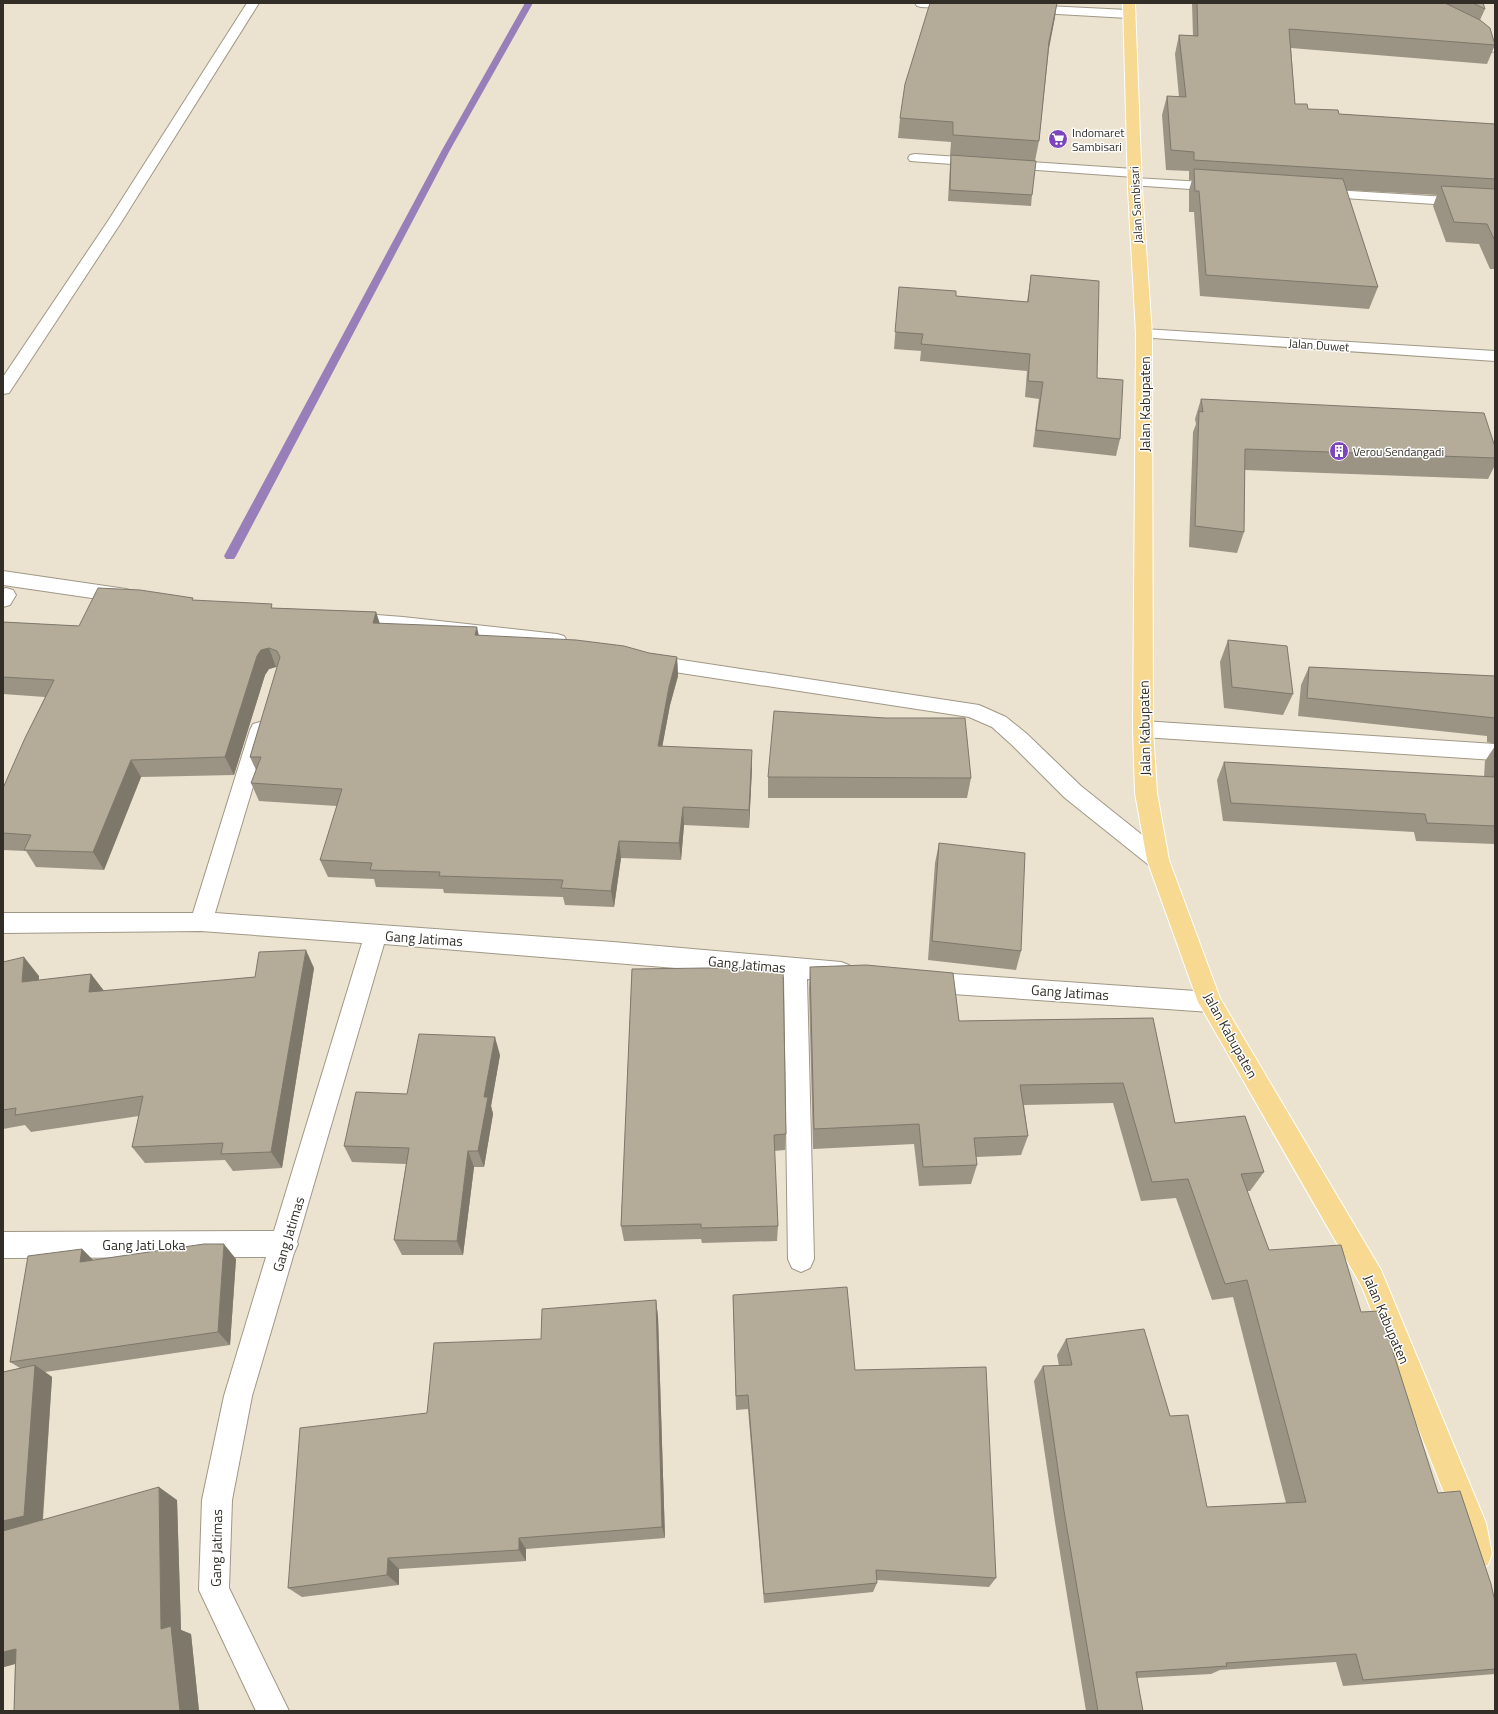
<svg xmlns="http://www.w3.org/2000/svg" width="1498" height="1714" viewBox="0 0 1498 1714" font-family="'Titillium Web',sans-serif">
  <rect width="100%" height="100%" fill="#ebe2cf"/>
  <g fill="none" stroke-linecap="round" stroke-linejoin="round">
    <polygon fill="#987fba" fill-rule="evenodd" points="525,3 533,3 450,150 236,556 234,559 226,559 224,556 442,150"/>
    <g stroke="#a09886" stroke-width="2">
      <g id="minor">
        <polygon points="247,3 259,3 122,221 9,393 3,394 3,377 108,221"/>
        <polygon points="915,3 964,3 965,5 963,8 959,9 921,7 917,6"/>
        <polygon points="1411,3 1426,3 1472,26 1495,41 1495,52 1490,51 1473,37 1422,12"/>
        <polygon points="1026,5 1128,10 1132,11 1134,14 1132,17 1128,18 1022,12 1020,9 1022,6"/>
        <polygon points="915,154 1134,169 1139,170 1141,173 1139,176 1134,177 910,161 908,158 910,155"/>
        <polygon points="1135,178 1220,183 1225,184 1227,187 1225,190 1220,191 1130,185 1128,182 1130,179"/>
        <polygon points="1318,189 1495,200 1495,208 1313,196 1311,193 1313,190"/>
        <polygon points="1144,329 1495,351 1495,361 1138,337 1136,334 1138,331"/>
        <polygon points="3,571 126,589 133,591 136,596 133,601 126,603 3,585"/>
        <polygon points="6,588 13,590 16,595 10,605 3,607 3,589"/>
        <polygon points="351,613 403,617 557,634 564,636 567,641 564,646 557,648 403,631 351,627 344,625 341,620 344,615"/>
        <polygon points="649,655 979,705 1006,717 1027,734 1081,786 1166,854 1169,860 1166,866 1158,869 1150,866 1065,798 1013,746 992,727 969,717 642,667 639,662 642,657"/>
        <polygon points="1143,721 1495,744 1495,760 1143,737 1136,734 1133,729 1136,724"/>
        <polygon points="260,722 267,724 270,730 215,913 613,942 841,962 849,965 853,972 849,979 841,982 807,979 814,1259 810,1268 801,1272 792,1268 788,1259 784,977 384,944 297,1242 298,1244 294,1253 252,1396 232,1500 229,1588 289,1711 256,1711 199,1590 202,1500 224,1396 266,1257 3,1258 3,1232 274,1231 362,943 201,931 3,933 3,913 193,913 250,730 253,724"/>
        <polygon points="924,972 1210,992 1218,995 1222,1002 1218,1009 1210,1012 924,992 916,989 912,982 916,975"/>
      </g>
    </g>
    <g stroke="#fff" stroke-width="2">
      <polygon id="major" points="1123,3 1135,3 1142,189 1152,334 1153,729 1157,793 1169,860 1220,998 1381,1270 1486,1523 1492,1554 1488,1565 1477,1569 1466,1565 1462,1554 1456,1523 1362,1287 1198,1002 1147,860 1135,793 1133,729 1136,334 1128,189"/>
    </g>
    <use href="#minor" fill="#fff" fill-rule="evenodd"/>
    <use href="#major" fill="#f7d992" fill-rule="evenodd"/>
  </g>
  <g fill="#9b9384">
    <polygon points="1192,3 1483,3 1485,9 1480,20 1495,45 1487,64 1291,48 1295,104 1308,109 1339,114 1495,124 1495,269 1490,269 1479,244 1446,242 1433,206 1437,195 1346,190 1378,287 1369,309 1200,296 1194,212 1189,212 1189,190 1192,180 1189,180 1189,171 1166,170 1162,115 1167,96 1179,97 1175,54 1179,35 1193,36"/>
    <polygon points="1055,17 1049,49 1039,141 1035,161 1032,195 1031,206 948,201 950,165 951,155 950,155 951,142 898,138 900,118"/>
    <polygon points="1031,275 1097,378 1120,439 1116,456 1033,447 1039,399 1025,397 1027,371 920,361 921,351 894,349 899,287 956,296 1027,302"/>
    <polygon points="1201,399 1495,447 1495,465 1488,479 1245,470 1244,532 1237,553 1189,547 1193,432 1196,424 1195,419"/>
    <polygon points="194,600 274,608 376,612 380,624 479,635 649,653 677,657 678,676 670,705 662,747 752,768 749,828 684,825 681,860 621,858 614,907 565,905 563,897 444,893 443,889 376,887 374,879 328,877 320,860 337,806 259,801 251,783 256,770 250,757 277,667 276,667 269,669 265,675 234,775 141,777 104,870 36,867 26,851 3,850 3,788 45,697 3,694 3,622 79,626"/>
    <polygon points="1228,640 1293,694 1283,715 1224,708 1220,662"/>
    <polygon points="1309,667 1495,676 1495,744 1487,742 1487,736 1298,716 1301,685"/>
    <polygon points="1495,746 1495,844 1416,841 1414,832 1223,821 1217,780 1224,762 1484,777 1485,761"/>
    <polygon points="768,777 971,778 967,798 768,798"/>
    <polygon points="939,843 1021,951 1016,970 928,960 935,863"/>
    <polygon points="3,962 39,976 39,980 91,974 103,991 255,977 314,968 282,1168 233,1171 225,1160 145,1163 132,1147 139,1116 31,1132 25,1125 3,1129"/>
    <polygon points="810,967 959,1021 1153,1018 1175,1123 1264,1172 1250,1191 1247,1191 1269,1250 1361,1312 1438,1493 1495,1602 1495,1674 1343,1686 1336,1662 1220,1670 1211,1674 1137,1678 1143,1711 1086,1711 1055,1522 1034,1381 1043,1366 1059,1366 1057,1355 1066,1339 1170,1416 1207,1507 1286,1503 1233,1297 1212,1300 1176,1198 1141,1201 1113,1103 1024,1105 1028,1136 1021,1155 976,1157 977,1165 971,1184 919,1186 914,1144 813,1149 809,989"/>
    <polygon points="632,969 786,1134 785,1150 774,1151 778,1226 777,1241 702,1243 701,1239 624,1241 621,1226"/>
    <polygon points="500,1055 491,1106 493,1114 484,1167 474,1167 463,1255 402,1255 394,1240 406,1164 352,1162 344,1146 407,1094"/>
    <polygon points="82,1249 93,1260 236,1259 230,1345 45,1372 52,1377 43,1520 177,1500 181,1630 191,1634 199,1711 14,1711 15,1664 4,1667 3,1667 3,1372 20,1368 10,1362"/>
    <polygon points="733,1295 855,1370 996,1578 989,1587 877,1580 877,1583 873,1592 764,1603 748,1409 736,1410"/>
    <polygon points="656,1300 658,1317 665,1538 526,1549 526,1561 399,1569 399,1585 302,1597 288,1588 427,1413 541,1339"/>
  </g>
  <g fill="#7e786b">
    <polygon points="1057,3 1055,17 1046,61 1049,42"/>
    <polygon points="376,612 382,631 373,623"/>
    <polygon points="477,627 481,645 475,635"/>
    <polygon points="269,648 276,667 269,669 265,675 234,775 225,757 257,656 261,650"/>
    <polygon points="677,657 678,676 670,705 659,764 658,746 669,687"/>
    <polygon points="752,750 752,768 749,828 749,810"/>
    <polygon points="131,760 141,777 104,870 93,852"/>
    <polygon points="683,807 684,825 681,860 679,843"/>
    <polygon points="619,841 621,858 614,907 611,891"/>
    <polygon points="306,950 314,968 282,1168 271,1152"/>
    <polygon points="24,957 39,976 37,1001 22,982"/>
    <polygon points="91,974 105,992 89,992"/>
    <polygon points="495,1037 500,1055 491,1106 493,1114 484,1167 478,1151 484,1097"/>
    <polygon points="468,1151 474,1167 463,1255 457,1241"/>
    <polygon points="224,1244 236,1259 230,1345 218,1332"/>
    <polygon points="82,1249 97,1264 80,1262"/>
    <polygon points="656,1300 658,1317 665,1538 662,1527"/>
    <polygon points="35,1365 52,1377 42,1526 3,1535 3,1521"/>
    <polygon points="159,1487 177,1500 181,1630 191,1634 199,1711 180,1711 161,1629"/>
    <polygon points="519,1538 526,1549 526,1561 519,1550"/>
    <polygon points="388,1558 399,1569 399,1585 387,1575"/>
    <polygon points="16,1649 40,1657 4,1667 3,1667 3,1652"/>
  </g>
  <g fill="#b4ab99" stroke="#7e786b">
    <polygon points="930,3 1057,3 1049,42 1039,141 953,135 953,122 900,118 905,84"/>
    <polygon points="1197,3 1445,3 1480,20 1490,28 1495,45 1289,29 1295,104 1307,104 1308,109 1338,110 1339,114 1495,124 1495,179 1194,160 1194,152 1171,150 1167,96 1186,97 1179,35 1198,36"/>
    <polygon points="1473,3 1483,3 1485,9"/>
    <polygon points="951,155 1036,161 1032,195 950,190"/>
    <polygon points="1194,169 1343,179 1378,287 1206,275 1199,191 1195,191"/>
    <polygon points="1441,186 1495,189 1495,241 1487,224 1454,222"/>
    <polygon points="1031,275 1099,281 1097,378 1123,380 1120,439 1036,430 1043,382 1028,381 1030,354 921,344 923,334 895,332 899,287 956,291 956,296 1028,302"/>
    <polygon points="1201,399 1484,413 1495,447 1495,458 1245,449 1244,532 1195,526 1199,411 1203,412"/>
    <polygon points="98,588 140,590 193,598 192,600 272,604 271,608 376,612 373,623 477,627 475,635 576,640 624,646 649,653 677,657 669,687 658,746 752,750 749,810 683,807 679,843 619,841 611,891 561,888 563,880 439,876 440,872 370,870 372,863 320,860 342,789 251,783 261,757 250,757 280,657 277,651 269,648 261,650 257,656 225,757 131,760 93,852 24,850 31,835 3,833 3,788 25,738 54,680 3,677 3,622 79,626"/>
    <polygon points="1228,640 1287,646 1293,694 1232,687"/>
    <polygon points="1309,667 1495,676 1495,718 1307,698"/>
    <polygon points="774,711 885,718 965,718 971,778 768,777"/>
    <polygon points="1224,762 1494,777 1495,769 1495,826 1427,823 1425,814 1231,803"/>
    <polygon points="939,843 1025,853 1021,951 932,941"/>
    <polygon points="306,950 271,1152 221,1154 223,1143 132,1147 143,1096 15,1115 16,1108 3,1110 3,962 24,957 22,982 91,974 89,992 255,977 259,952"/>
    <polygon points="866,965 953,973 959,1021 1153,1018 1175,1123 1245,1116 1264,1172 1241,1174 1269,1250 1341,1245 1361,1312 1380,1311 1438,1493 1460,1491 1491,1584 1495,1602 1495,1669 1363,1680 1356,1654 1226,1663 1227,1666 1136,1672 1143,1711 1098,1711 1064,1511 1043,1366 1072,1365 1066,1339 1144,1329 1170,1416 1188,1415 1207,1507 1306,1502 1247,1280 1225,1284 1188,1179 1152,1182 1123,1083 1020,1085 1028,1136 974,1138 977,1165 923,1167 919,1124 814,1129 810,967"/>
    <polygon points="783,967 786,1134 774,1135 778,1226 701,1228 701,1224 621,1226 632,969"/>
    <polygon points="419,1034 495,1037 484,1097 488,1097 478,1151 468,1151 457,1241 394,1240 409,1148 344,1146 356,1092 407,1094"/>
    <polygon points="204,1244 224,1244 218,1332 10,1362 28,1256 82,1249 80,1262"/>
    <polygon points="847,1287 855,1370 986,1367 996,1578 876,1570 877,1583 764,1594 748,1395 736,1396 733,1295"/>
    <polygon points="656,1300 662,1527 519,1538 519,1550 388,1558 387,1575 288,1588 300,1428 427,1413 434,1343 541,1339 542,1309"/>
    <polygon points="35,1365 24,1516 3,1521 3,1372"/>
    <polygon points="159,1487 161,1629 171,1626 180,1711 14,1711 16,1649 3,1652 3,1531"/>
  </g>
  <defs>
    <g id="supermarket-disc" transform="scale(1)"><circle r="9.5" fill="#7d45bc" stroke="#fff"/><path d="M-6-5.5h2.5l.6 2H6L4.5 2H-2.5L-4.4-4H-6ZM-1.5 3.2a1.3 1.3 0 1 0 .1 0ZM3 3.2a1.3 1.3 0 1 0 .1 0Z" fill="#fff"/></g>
    <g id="building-disc" transform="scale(1)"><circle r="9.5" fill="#7d45bc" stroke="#fff"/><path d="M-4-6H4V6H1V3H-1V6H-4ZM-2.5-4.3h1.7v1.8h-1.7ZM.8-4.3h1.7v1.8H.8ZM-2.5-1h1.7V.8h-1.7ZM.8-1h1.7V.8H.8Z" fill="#fff"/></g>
  </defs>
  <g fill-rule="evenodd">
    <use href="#supermarket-disc" x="1058" y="139"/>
    <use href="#building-disc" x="1339" y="451"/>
  </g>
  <g text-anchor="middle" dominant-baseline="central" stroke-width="3" stroke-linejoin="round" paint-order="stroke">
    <g font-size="12" fill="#322e27" stroke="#fff" text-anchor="start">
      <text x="1072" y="132">Indomaret<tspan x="1072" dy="14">Sambisari</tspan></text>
      <text x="1353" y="451">Verou Sendangadi</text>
    </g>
    <g font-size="12" fill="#322e27" stroke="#fff">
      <text transform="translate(1136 205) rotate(-93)">Jalan Sambisari</text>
      <text transform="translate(1319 345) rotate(4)">Jalan Duwet</text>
    </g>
    <g font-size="14" fill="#322e27" stroke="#fff">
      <text transform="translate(1144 404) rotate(-90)">Jalan Kabupaten</text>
      <text transform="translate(1144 728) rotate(-91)">Jalan Kabupaten</text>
      <text transform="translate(424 938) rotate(4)">Gang Jatimas</text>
      <text transform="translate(747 964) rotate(5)">Gang Jatimas</text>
      <text transform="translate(1070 992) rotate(4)">Gang Jatimas</text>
      <text transform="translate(1231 1035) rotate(61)">Jalan Kabupaten</text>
      <text transform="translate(288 1234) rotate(-73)">Gang Jatimas</text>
      <text x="144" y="1244">Gang Jati Loka</text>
      <text transform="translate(1387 1319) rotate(67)">Jalan Kabupaten</text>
      <text transform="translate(216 1548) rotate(-89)">Gang Jatimas</text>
    </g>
  </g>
  <rect width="1498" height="1714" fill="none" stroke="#322e27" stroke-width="8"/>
</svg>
